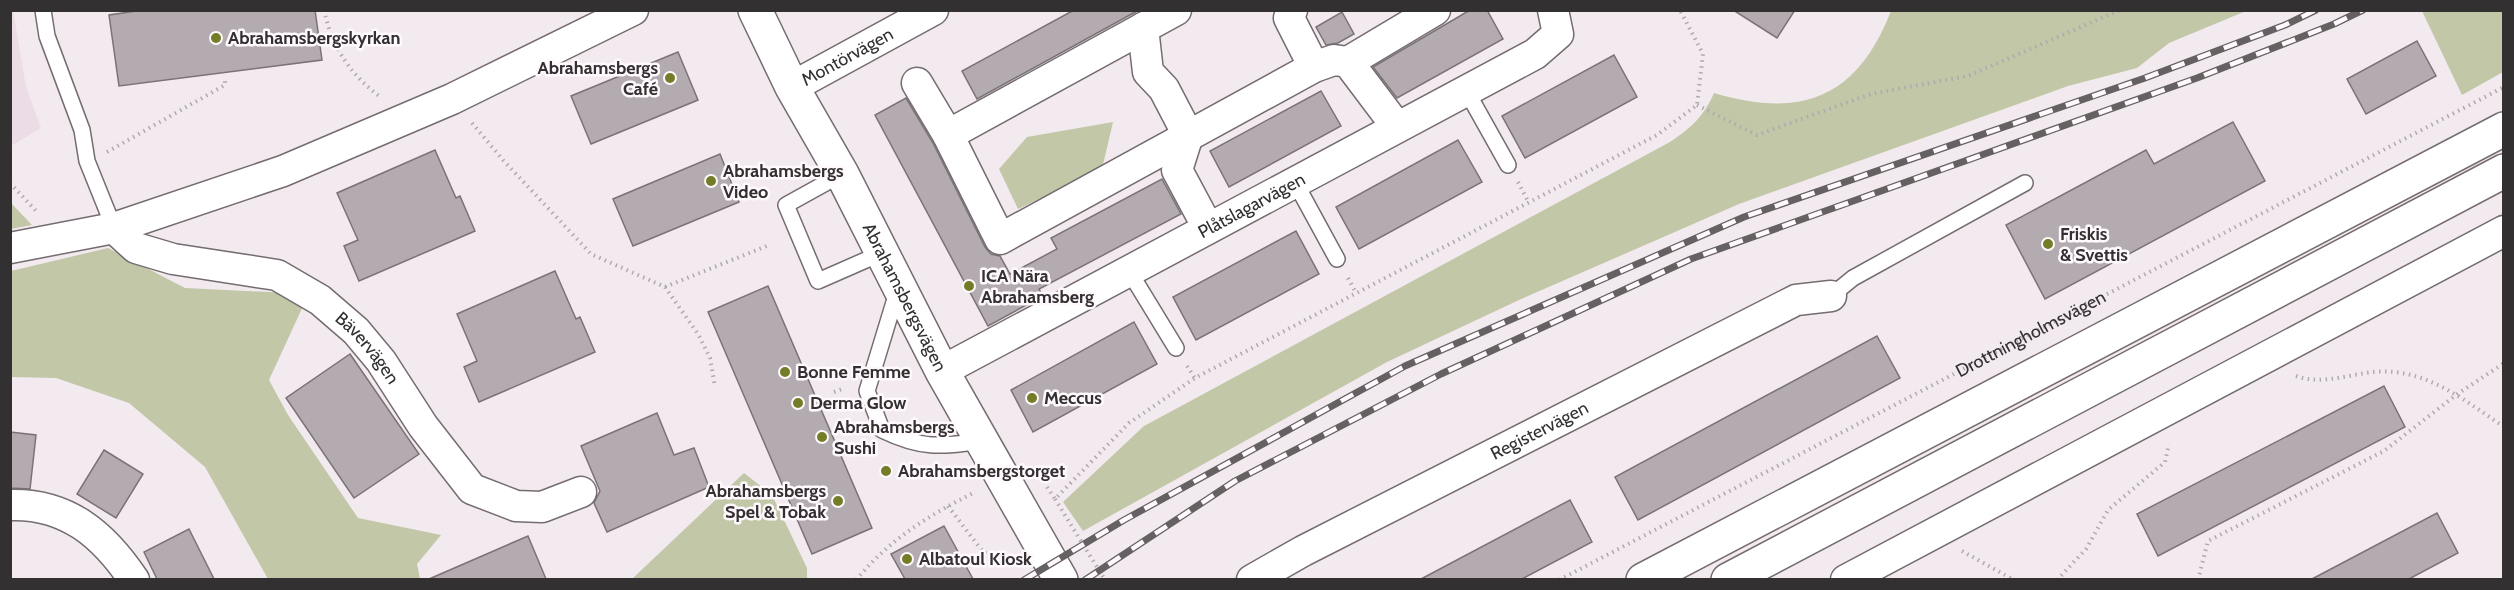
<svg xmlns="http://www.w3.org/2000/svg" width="2514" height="590" viewBox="0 0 2514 590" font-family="Cabin,sans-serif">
  <rect width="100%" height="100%" fill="#f3eaef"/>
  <polygon fill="#ecdce6" points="13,10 26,87 41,128 11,146 10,11"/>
  <g fill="#c1c7a7">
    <path d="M 1891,11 L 2246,11 L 2169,43 L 2137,68 L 2068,86 L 1739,204 L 1519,300 L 1387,362 L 1083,531 L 1063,502 L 1144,426 L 1670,142 C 1691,128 1704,116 1714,93 C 1802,119 1857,98 1891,11 Z"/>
    <polygon points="2422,11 2503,11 2503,72 2462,95"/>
    <polygon points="1113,122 1102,169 1018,209 999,169 1027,137"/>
    <polygon points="10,203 11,203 32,225 11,229"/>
    <polygon points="108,248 185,288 289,293 304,304 269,380 288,415 358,518 441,535 417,564 420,579 268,579 205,467 129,403 56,378 11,377 11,271"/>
    <polygon points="744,473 772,495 807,568 807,579 632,579"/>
  </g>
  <g fill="#b3abb0" stroke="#7a7277" stroke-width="1.5">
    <polygon points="143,10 315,10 322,60 119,86 109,15"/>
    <polygon points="1074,10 1139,10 977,99 962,71"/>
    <polygon points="1470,10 1487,10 1503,39 1397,98 1373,67"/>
    <polygon points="1733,10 1795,10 1777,38"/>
    <polygon points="1342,12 1354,34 1338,43 1326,45 1316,27"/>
    <polygon points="2417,41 2436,76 2366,114 2347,79"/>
    <polygon points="678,52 698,100 591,144 571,96"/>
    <polygon points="1614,55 1637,97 1525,158 1502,116"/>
    <polygon points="1321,91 1341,126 1229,187 1210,151"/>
    <polygon points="906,98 933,143 985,247 991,254 1000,256 1010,274 1057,249 1051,238 1162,179 1181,214 1039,289 1043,296 988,326 875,115"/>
    <polygon points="2233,122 2265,181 2045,299 2006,225 2146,150 2154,164"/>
    <polygon points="1458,140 1482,182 1359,249 1336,207"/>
    <polygon points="435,150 456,198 460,196 475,231 359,281 344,246 358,240 337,193"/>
    <polygon points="720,154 739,202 633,246 613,199"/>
    <polygon points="1296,231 1319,274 1196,340 1173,297"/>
    <polygon points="555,271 576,319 580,317 595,352 479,402 464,367 477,361 457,314"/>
    <polygon points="768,286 872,528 812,554 708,312"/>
    <polygon points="1134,322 1157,364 1033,432 1011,390"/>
    <polygon points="1877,336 1900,378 1638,520 1615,477"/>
    <polygon points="350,354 419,454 354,498 286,398"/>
    <polygon points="2384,386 2405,427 2158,556 2137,514"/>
    <polygon points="657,413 674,455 694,448 709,487 607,532 594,503 600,491 581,446"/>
    <polygon points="10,432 36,435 30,489 10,488"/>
    <polygon points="104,450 143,474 116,518 77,494"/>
    <polygon points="1570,500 1592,542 1522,579 1421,579"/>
    <polygon points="2437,513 2458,553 2409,579 2312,579"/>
    <polygon points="944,526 973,579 905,579 891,554"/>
    <polygon points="189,529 214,579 157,579 144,552"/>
    <polygon points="528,536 546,579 429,579"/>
  </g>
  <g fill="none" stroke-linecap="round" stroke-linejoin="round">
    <g stroke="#746c70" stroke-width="18">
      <g id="lane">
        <polyline points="43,10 47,36 82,130 87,161 114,228"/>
        <polyline points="1466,90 1508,165"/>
        <polyline points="842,174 786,205 818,281 882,253"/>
        <polyline points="1295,182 1337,259"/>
        <polyline points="1129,271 1176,348"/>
        <path d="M 898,289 L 867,391 L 882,430 C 921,449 940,447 982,441"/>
        <polyline points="1831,296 1853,278 2025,183"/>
      </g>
    </g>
    <g stroke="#746c70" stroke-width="33">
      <g id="street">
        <polyline points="1292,10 1289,18 1314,67"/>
        <polyline points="1143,28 1148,72 1164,89 1188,135 1177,170 1208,228"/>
        <polyline points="1348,62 1435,10"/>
        <polyline points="917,83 948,135 1176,10"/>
        <path id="s2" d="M 792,87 L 933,10"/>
        <polyline points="948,135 1000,239 1314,67 1334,60 1348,62 1397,127"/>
        <path id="s3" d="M 114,228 L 136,248 L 173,259 L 277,275 L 320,300 L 356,331 L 381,361 L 423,426 L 472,489 L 516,506 L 542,507 L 581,492"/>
        <polyline points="10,248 114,228 283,171 452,99 633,10"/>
        <path id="s4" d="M 942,371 L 1535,54 L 1558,34 L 1553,10"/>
        <path d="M 10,505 C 67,503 104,535 134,580"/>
        <path id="s5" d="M 1252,580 L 1303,551 L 1796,300 L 1831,296"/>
        <polyline points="1846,580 2504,231"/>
      </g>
    </g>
    <g stroke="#746c70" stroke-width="36">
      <g id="secondary">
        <path id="s6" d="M 755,10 L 792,87 L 842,174 L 942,371 L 1061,580"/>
        <polyline points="1643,580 2504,129"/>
        <polyline points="1728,580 2504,171"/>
      </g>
    </g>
    <g stroke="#b0a9ad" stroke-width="4" stroke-dasharray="1.5 4.5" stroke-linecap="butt">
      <path d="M 324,10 C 332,47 350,74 379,96"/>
      <polyline points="1697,105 1757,135 1871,94 1968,76 2120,10"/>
      <polyline points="472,123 503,160 591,254 665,287 698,334 710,358 715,387"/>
      <polyline points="107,152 225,85 225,79"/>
      <polyline points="1518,182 1529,203"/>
      <polyline points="10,183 38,213"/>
      <polyline points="1348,278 1356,293"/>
      <polyline points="665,287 769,245"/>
      <polyline points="1187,366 1195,378"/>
      <path d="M 2296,376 C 2321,385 2347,375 2373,372 C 2425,367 2464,400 2504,427"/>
      <polyline points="834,392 845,388"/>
      <polyline points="1047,487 1055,499 1129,423 1195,378 1657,135 1697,105 1703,54 1680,10"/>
      <polyline points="1055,499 1105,580"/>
      <polyline points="948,506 983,552 1012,562"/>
      <polyline points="1962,551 2014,580"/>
      <path d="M 856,580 C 891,538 928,516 975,492"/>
      <path id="s1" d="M 1559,580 L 2504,87"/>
      <polyline points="2057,580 2086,549 2108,510 2165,462 2169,444"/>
      <polyline points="2198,580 2208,541 2384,451 2456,395 2504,363"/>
    </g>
    <use href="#lane" stroke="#fff" stroke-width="15"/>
    <use href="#street" stroke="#fff" stroke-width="30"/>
    <use href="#secondary" stroke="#fff" stroke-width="33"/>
    <g stroke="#656163" stroke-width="7">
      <g id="rail">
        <polyline points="1024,580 1124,520 1405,366 1744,217 2145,78 2285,25 2316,10"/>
        <polyline points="1085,580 1235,481 1441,374 1691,259 2197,78 2334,24 2363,10"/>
      </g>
    </g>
    <use href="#rail" stroke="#fff8fc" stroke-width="4.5" stroke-dasharray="14" stroke-linecap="butt"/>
  </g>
  <g fill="#737c27" stroke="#fff8fc" stroke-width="2">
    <circle cx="216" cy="38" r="6"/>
    <circle cx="670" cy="78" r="6"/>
    <circle cx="711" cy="181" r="6"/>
    <circle cx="2048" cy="244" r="6"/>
    <circle cx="969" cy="286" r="6"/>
    <circle cx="785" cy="372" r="6"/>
    <circle cx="1032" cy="398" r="6"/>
    <circle cx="798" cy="403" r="6"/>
    <circle cx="822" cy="437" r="6"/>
    <circle cx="886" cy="471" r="6"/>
    <circle cx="838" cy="501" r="6"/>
    <circle cx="907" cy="559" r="6"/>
  </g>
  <g text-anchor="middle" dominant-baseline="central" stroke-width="5" stroke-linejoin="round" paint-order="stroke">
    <g font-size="18" font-weight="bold" fill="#333032" stroke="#fff8fc" text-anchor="start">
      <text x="228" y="38">Abrahamsbergskyrkan</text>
      <text x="658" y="68" text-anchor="end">Abrahamsbergs<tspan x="658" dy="21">Café</tspan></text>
      <text x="723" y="171">Abrahamsbergs<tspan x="723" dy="21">Video</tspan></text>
      <text x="2060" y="234">Friskis<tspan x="2060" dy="21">&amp; Svettis</tspan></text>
      <text x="981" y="276">ICA Nära<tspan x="981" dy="21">Abrahamsberg</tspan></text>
      <text x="797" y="372">Bonne Femme</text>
      <text x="1044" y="398">Meccus</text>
      <text x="810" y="403">Derma Glow</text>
      <text x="834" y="427">Abrahamsbergs<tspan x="834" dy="21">Sushi</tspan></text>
      <text x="898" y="471">Abrahamsbergstorget</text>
      <text x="826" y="491" text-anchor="end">Abrahamsbergs<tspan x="826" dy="21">Spel &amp; Tobak</tspan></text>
      <text x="919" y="559">Albatoul Kiosk</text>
    </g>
    <g font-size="18" fill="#333032" stroke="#fff8fc">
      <text stroke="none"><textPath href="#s2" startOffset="63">Montörvägen</textPath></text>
      <text stroke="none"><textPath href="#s4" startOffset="351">Plåtslagarvägen</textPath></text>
      <text stroke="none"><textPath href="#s6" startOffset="324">Abrahamsbergsvägen</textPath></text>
      <text stroke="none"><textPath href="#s1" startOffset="532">Drottningholmsvägen</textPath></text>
      <text stroke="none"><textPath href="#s3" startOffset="291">Bävervägen</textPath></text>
      <text stroke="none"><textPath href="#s5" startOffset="324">Registervägen</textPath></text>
    </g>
  </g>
  <rect width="2514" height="590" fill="none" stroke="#333032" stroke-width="24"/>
</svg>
